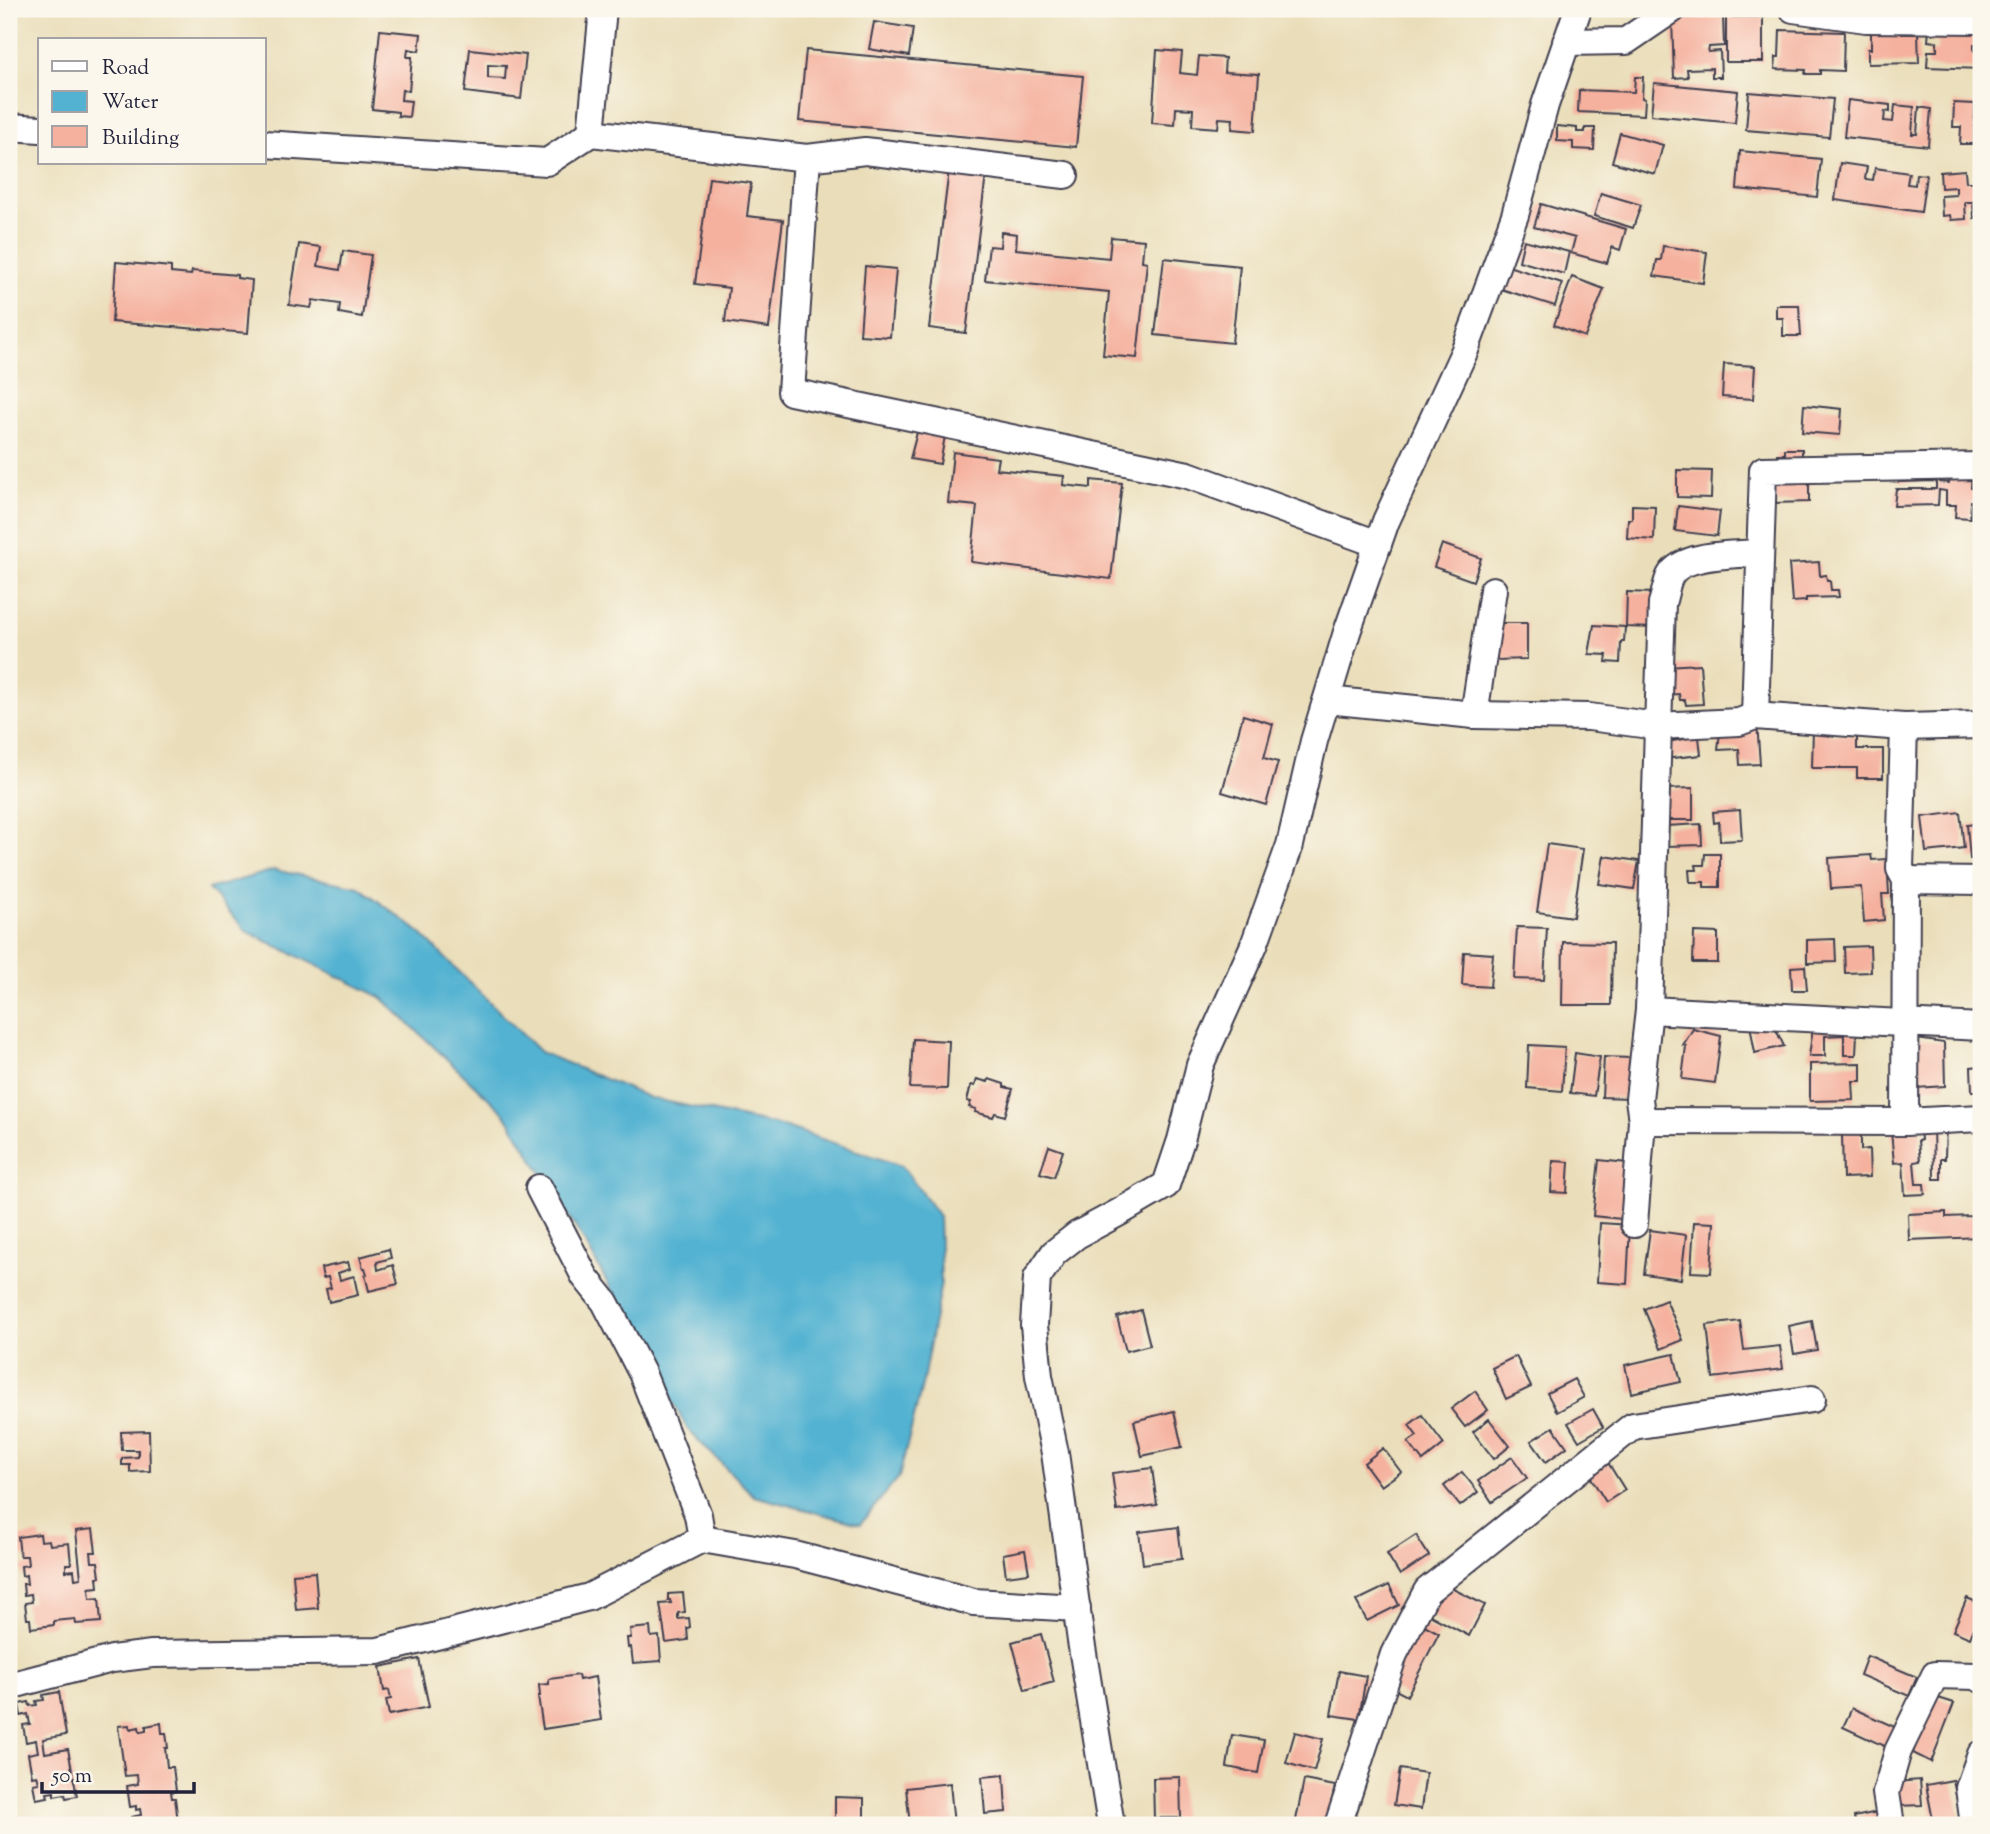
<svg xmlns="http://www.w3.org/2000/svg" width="1990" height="1834" viewBox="0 0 1990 1834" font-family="'Sorts Mill Goudy',serif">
  <rect width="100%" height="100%" fill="#fbf7ec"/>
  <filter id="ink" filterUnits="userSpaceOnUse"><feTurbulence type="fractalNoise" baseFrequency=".0143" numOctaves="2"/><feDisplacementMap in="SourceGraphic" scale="14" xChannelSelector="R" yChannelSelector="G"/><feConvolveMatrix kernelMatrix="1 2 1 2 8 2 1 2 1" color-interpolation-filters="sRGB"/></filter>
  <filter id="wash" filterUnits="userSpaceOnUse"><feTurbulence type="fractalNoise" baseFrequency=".00686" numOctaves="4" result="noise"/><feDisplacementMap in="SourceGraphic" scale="28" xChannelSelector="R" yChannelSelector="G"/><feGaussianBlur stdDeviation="1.57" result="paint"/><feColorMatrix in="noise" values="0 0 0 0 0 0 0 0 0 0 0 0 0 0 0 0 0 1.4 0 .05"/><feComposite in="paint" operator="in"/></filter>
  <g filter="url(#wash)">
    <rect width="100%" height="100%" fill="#eadeba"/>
    <polygon fill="#53b2d1" stroke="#3a6a86" stroke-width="2" points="274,870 359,887 417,930 540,1052 650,1098 786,1127 902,1166 939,1216 941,1283 922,1386 899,1477 860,1524 754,1496 688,1430 586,1244 505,1114 381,997 246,931 208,889"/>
    <g id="blocks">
      <g fill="#f5b19e" fill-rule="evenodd">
        <polygon points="1723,16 1724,46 1709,47 1708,52 1720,51 1721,77 1712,77 1712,68 1687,69 1688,77 1674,78 1672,18"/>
        <rect x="1726" y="17" width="37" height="45"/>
        <polygon points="874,22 913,28 909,56 869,49"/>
        <polygon points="1902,27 1902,34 1918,34 1919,63 1868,64 1868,49 1871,49 1871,32"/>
        <polygon points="380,30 421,34 419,51 408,49 407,57 412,57 409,91 402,90 401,100 411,101 409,117 398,116 398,112 372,109"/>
        <polygon points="1780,30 1844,32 1843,71 1820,70 1820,74 1805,74 1806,70 1775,69 1776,57 1779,57"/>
        <polygon points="1929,30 1981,32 1981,44 1974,44 1974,51 1981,52 1981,69 1927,67 1928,51 1937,51 1937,42 1928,41"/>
        <path d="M 470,49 L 526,55 L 521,99 L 465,92 ZM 488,65 L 506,66 L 505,79 L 488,78 Z"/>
        <polygon points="806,50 1083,76 1076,147 799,121"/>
        <polygon points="1157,50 1182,52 1180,73 1197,75 1199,56 1225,58 1224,72 1259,74 1255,131 1232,129 1233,119 1219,118 1218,128 1192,126 1193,109 1176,108 1175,125 1152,123"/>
        <polygon points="1635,77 1643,77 1642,98 1645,99 1644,115 1578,112 1579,90 1634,92"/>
        <polygon points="1654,83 1738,91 1735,123 1651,115"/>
        <polygon points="1749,92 1833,99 1829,137 1746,130"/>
        <polygon points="1848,100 1890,105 1890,112 1885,111 1884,121 1893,122 1895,105 1914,107 1912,134 1917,134 1919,107 1931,109 1928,146 1844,137"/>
        <polygon points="1954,103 1975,104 1974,144 1960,144 1961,127 1953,127"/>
        <polygon points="1557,126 1577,128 1577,132 1585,132 1585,128 1595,128 1594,150 1573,149 1573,142 1557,141"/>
        <polygon points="1620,133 1663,145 1655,174 1612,162"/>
        <polygon points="1740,151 1821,159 1817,197 1737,189"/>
        <polygon points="950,162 987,167 966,333 929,328"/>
        <polygon points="1840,163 1867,167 1865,179 1873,180 1875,168 1909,173 1907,184 1915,185 1916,174 1926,175 1921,212 1835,200"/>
        <polygon points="1981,169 1981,217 1974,218 1973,202 1965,202 1966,219 1951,220 1950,215 1942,216 1941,196 1956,195 1956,187 1941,188 1940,172 1965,170 1966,182 1977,182 1976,170"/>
        <polygon points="709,178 751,183 747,216 783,220 769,328 725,322 729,288 695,284"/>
        <polygon points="1601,193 1641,205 1633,228 1594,216"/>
        <polygon points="1541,204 1626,229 1620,250 1612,247 1607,263 1571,253 1575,238 1534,227"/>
        <polygon points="1001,232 1017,234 1016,249 1109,258 1111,237 1144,240 1142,261 1147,262 1137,358 1103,355 1109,292 985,280 989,246 1000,247"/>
        <polygon points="1524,240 1569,252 1564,274 1519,261"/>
        <polygon points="299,244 321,247 318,266 340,270 343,251 371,255 362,317 339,313 340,304 313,300 311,308 289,305"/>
        <polygon points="1663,246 1707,252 1703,283 1654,276 1657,260 1661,260"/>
        <polygon points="1164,258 1240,266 1232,343 1155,335"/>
        <polygon points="116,262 171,267 171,273 191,275 192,271 237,275 237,278 252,280 248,333 112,322"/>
        <polygon points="865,266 896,269 890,337 860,335"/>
        <polygon points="1508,266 1562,283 1555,306 1501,289"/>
        <polygon points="1572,277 1604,289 1585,337 1554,325"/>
        <polygon points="1776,305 1799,305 1801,336 1783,336 1783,318 1776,318"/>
        <polygon points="1724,364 1755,366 1753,399 1722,397"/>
        <polygon points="1804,405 1842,409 1840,435 1802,432"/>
        <polygon points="919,425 946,430 940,464 910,459"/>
        <polygon points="1785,449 1802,449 1802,459 1809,476 1809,502 1773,503 1777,454 1785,454"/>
        <polygon points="953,452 998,458 996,469 1064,476 1063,485 1091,488 1091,480 1122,483 1111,579 971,562 977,506 948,503"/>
        <polygon points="1896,466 1940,467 1939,482 1949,483 1950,468 1972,470 1971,488 1977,488 1976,501 1971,501 1970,518 1955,517 1956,505 1946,505 1946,491 1939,490 1938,505 1894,506 1896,489 1936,489 1936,481 1899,482"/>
        <polygon points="1677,470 1712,471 1711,498 1677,497"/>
        <polygon points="1632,505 1655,506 1654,540 1627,538 1628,519 1632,519"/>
        <polygon points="1678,506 1720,511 1717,536 1675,531"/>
        <polygon points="1442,544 1481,558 1473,581 1434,567"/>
        <polygon points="1819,562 1820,576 1826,575 1827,581 1830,581 1831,590 1838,590 1839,597 1806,598 1806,601 1792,602 1789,564"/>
        <polygon points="1627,592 1655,593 1654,628 1626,627"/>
        <polygon points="1497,623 1527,623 1527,659 1497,660"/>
        <polygon points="1594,625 1625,627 1624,642 1621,642 1620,663 1606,662 1607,655 1589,654"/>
        <polygon points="1700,664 1703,704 1686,705 1685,700 1680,700 1679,694 1665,695 1665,666"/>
        <polygon points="1243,715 1273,724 1264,758 1278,762 1266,805 1222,792"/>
        <polygon points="1757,722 1760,764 1740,765 1739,749 1718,750 1720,732"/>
        <polygon points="1827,726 1830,735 1857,735 1857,749 1883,749 1883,778 1857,778 1857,768 1812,768 1813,728"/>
        <polygon points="1688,730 1689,738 1699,737 1701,755 1662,759 1666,738 1673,741 1685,739 1684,731"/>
        <polygon points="1693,788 1693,820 1664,820 1664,789"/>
        <polygon points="1740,810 1742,840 1720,841 1719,822 1714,823 1713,812"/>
        <polygon points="1960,812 1964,848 1926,852 1922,817"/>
        <polygon points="1981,823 1981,858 1970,859 1967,825"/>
        <polygon points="1701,824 1702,845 1667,846 1666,826"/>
        <polygon points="1547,844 1583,849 1573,917 1537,912"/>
        <polygon points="1705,854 1720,854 1720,887 1704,887 1704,882 1690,882 1689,870 1697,870 1696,865 1704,865"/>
        <polygon points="1871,855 1872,860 1887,859 1889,894 1882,894 1884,920 1864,922 1861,887 1831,889 1829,858"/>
        <polygon points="1604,856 1639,861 1634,889 1599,884"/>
        <polygon points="1517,927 1547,928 1544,980 1514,979"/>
        <polygon points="1694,932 1718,933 1718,963 1693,963"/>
        <polygon points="1835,939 1836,962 1807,963 1807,940"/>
        <polygon points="1563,942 1612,943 1611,1005 1562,1005"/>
        <polygon points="1870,946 1871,972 1845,973 1844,947"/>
        <polygon points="1464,952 1493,954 1490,987 1462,985"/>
        <polygon points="1805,966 1807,990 1792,990 1791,967"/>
        <polygon points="1750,1025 1776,1030 1784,1046 1755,1053"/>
        <polygon points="1813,1028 1857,1033 1856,1055 1844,1055 1844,1035 1825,1036 1825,1056 1809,1056"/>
        <polygon points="1693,1029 1721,1036 1715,1083 1682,1079 1686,1046 1683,1045"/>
        <polygon points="913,1039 949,1041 947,1089 910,1088"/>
        <polygon points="1917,1039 1944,1043 1945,1086 1916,1088"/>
        <polygon points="1529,1045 1565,1047 1562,1091 1527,1088"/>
        <polygon points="1575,1053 1600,1057 1594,1096 1570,1093"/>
        <polygon points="1604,1057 1630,1058 1629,1098 1602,1097"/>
        <polygon points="1861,1063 1861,1081 1853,1081 1854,1100 1810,1101 1810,1064"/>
        <polygon points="1981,1066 1981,1091 1972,1091 1971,1067"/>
        <polygon points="977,1079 988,1082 989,1079 1004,1084 1004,1087 1013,1089 1005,1116 995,1113 993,1117 975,1112 976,1109 969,1107 971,1102 967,1101 971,1085 975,1086"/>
        <polygon points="1933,1121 1946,1121 1945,1159 1941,1159 1941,1179 1934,1179"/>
        <polygon points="1920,1129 1921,1140 1918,1141 1920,1161 1914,1162 1916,1184 1924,1184 1925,1194 1905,1195 1903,1162 1894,1163 1891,1131"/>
        <polygon points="1861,1132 1861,1150 1869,1149 1870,1177 1843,1178 1842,1133"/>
        <polygon points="1049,1146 1063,1151 1054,1177 1040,1173"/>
        <polygon points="1599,1160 1627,1163 1621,1219 1593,1216"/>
        <polygon points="1553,1161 1569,1162 1567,1193 1551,1192"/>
        <polygon points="1981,1210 1981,1237 1909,1240 1908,1214 1946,1212 1946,1217 1973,1216 1973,1211"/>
        <polygon points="1694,1222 1714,1223 1711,1273 1691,1272"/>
        <polygon points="1600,1223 1630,1225 1627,1284 1597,1282"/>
        <polygon points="1650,1230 1686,1235 1681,1279 1644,1274"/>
        <polygon points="389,1249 391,1258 377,1262 378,1270 393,1265 398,1284 369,1291 365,1275 367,1274 365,1268 363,1268 360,1257"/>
        <polygon points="348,1262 350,1269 338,1273 340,1280 354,1276 358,1295 329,1302 326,1289 331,1288 328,1277 323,1278 321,1268"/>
        <polygon points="1666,1300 1683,1340 1661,1349 1644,1309"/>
        <polygon points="1141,1310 1150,1345 1126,1351 1117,1317"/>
        <polygon points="1740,1321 1744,1350 1780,1346 1783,1369 1713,1378 1707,1325"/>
        <polygon points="1812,1321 1817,1350 1794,1354 1789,1326"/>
        <polygon points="1674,1354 1681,1382 1631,1393 1625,1365"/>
        <polygon points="1516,1356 1531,1387 1506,1399 1492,1368"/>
        <polygon points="1574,1379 1584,1397 1557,1412 1547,1393"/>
        <polygon points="1475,1391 1488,1410 1465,1427 1451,1409"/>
        <polygon points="1593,1409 1603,1427 1579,1441 1568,1423"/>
        <polygon points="1174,1411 1182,1447 1142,1456 1134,1421"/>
        <polygon points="1422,1415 1444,1444 1423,1461 1408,1442 1417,1436 1409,1425"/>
        <polygon points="1489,1419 1510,1446 1494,1459 1473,1432"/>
        <polygon points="1553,1427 1567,1447 1546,1462 1531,1441"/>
        <polygon points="149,1431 150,1471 130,1472 130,1465 122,1465 122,1458 138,1457 138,1450 122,1450 121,1432"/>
        <polygon points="1383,1448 1401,1472 1381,1486 1364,1463"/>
        <polygon points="1512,1457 1527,1478 1492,1502 1478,1481"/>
        <polygon points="1607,1461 1625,1490 1606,1502 1588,1473"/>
        <polygon points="1152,1468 1157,1505 1117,1511 1112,1473"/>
        <polygon points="1462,1472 1478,1492 1460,1506 1444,1486"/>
        <polygon points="1178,1527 1182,1559 1143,1564 1139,1532"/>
        <polygon points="93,1529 96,1552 91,1552 92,1562 98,1562 100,1577 97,1577 98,1587 89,1588 90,1599 99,1598 101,1622 76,1624 75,1619 54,1621 54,1625 31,1628 30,1619 27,1619 25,1603 32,1602 31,1594 24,1595 23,1584 27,1584 26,1575 22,1576 21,1566 28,1565 27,1556 20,1556 18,1537 40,1534 41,1541 49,1540 50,1545 69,1543 71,1564 66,1564 66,1571 74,1570 75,1579 81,1578 76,1531"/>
        <polygon points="1416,1535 1429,1556 1400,1575 1387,1554"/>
        <polygon points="1025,1550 1029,1573 1006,1576 1003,1554"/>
        <polygon points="315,1572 318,1608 296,1610 293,1574"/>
        <polygon points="1439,1582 1485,1605 1469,1636 1424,1612"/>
        <polygon points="1389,1585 1399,1605 1367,1621 1356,1601"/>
        <polygon points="683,1593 685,1612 678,1613 678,1619 689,1618 690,1627 687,1628 688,1640 666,1643 660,1604 671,1603 670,1600 668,1600 668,1594"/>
        <polygon points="1967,1598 1981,1604 1981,1612 1970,1638 1953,1631"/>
        <polygon points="1417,1621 1439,1633 1407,1696 1384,1684"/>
        <polygon points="650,1627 651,1637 659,1636 661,1661 633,1663 631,1647 628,1648 627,1638 631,1638 630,1629"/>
        <polygon points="1041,1634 1054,1682 1025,1690 1012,1642"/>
        <polygon points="1867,1656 1917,1677 1909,1696 1860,1675"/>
        <polygon points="419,1659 429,1707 389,1715 386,1700 391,1699 389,1690 384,1691 380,1667"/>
        <polygon points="1339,1671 1366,1676 1359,1719 1331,1715"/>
        <polygon points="578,1675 579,1680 595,1677 601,1720 543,1729 538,1696 540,1696 539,1685 549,1684 549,1679"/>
        <polygon points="59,1692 66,1735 43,1739 45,1753 68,1749 77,1796 66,1798 65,1794 54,1796 54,1792 47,1793 48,1797 36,1799 33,1784 39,1783 37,1775 32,1776 28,1754 38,1752 36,1740 26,1742 23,1725 30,1724 28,1714 21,1716 19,1704 29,1702 30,1706 37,1705 36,1701 44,1700 43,1695"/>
        <polygon points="1932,1696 1954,1703 1931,1762 1913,1753"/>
        <polygon points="1852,1708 1897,1728 1888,1748 1843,1727"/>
        <polygon points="161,1723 162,1733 166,1733 168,1748 165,1748 167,1767 173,1767 176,1791 171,1792 172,1798 175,1798 178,1822 153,1825 132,1825 131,1817 141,1815 140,1809 136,1810 136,1806 130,1807 127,1786 138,1784 137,1775 125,1776 118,1726 129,1725 130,1729 139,1727 140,1732 146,1731 146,1726"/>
        <polygon points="1295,1732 1323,1739 1314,1771 1286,1763"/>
        <polygon points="1232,1735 1264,1740 1258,1773 1227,1767"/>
        <polygon points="1400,1769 1426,1773 1421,1809 1394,1805"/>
        <polygon points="1004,1775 1006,1812 985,1814 982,1777"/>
        <polygon points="1180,1777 1181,1818 1154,1818 1153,1778"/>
        <polygon points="1304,1780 1335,1786 1326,1825 1295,1825"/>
        <polygon points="1920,1780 1922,1805 1897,1806 1896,1782"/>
        <polygon points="1953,1780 1961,1821 1934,1825 1926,1785"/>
        <polygon points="950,1783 954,1825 910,1825 906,1788"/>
        <polygon points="835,1797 864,1798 864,1825 835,1825"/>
        <polygon points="1887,1810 1890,1825 1856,1825 1854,1817"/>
      </g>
    </g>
  </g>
  <g filter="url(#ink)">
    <use href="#blocks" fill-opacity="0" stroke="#403e4e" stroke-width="2"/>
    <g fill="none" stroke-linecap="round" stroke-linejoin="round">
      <g stroke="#403e4e" stroke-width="30">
        <g id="minor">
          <polyline points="603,9 591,133 807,158 791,392 1188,475 1378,544"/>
          <polyline points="1793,9 1866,19 1981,20"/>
          <polyline points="1566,42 1626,41 1673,9"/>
          <polyline points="9,127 40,129"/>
          <polyline points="264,144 547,162 591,133"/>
          <polyline points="807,158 865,151 1065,175"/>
          <polyline points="1327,700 1474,715 1589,717 1657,726 1739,722 1755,716 1904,727 1981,725"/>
          <polyline points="1474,715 1493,590"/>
          <polyline points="1755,716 1763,470 1981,466"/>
          <polyline points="1904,727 1900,869 1906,880 1905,1122"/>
          <polyline points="1906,880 1981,881"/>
          <polyline points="1649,1010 1981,1027"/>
          <polyline points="1642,1121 1905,1122 1981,1118"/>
          <polyline points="539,1188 585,1277 605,1302 642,1373 698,1515 702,1539"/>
          <path d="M 1634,1224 L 1642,1121 L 1639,1099 L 1649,1010 L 1662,603 C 1665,595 1666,584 1670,576 C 1682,553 1736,555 1759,553"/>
          <polyline points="9,1686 112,1659 152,1654 378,1651 589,1597 702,1539 795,1555 974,1602 1077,1608"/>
          <polyline points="1111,1825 1081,1641 1055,1453 1039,1376 1034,1325 1037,1278 1054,1253 1077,1235 1118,1213 1166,1185 1181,1140 1200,1065 1254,945 1290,845 1314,741 1347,632 1386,521 1465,350 1515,215 1545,105 1578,9"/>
          <polyline points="1338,1825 1394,1654 1427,1591 1633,1426 1812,1399"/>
          <polyline points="1891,1825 1886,1793 1898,1751 1935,1675 1976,1676 1981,1679"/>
          <polyline points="1974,1825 1969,1788 1981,1754"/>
        </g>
      </g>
      <use href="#minor" stroke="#fff" stroke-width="26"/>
    </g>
  </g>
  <rect width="1990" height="1834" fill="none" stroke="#fbf7ec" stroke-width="35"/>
  <rect x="38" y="38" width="228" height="126" fill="#fbf7ec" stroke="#a4a2a5" stroke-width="2"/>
  <rect x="52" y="61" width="35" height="10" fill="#ffffff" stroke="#a4a2a5" stroke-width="2"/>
  <text x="102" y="74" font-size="21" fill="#22223b">Road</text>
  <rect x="52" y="91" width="35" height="21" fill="#53b2d1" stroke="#a4a2a5" stroke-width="2"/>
  <text x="102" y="108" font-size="21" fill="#22223b">Water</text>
  <rect x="52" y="126" width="35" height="21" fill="#f5b19e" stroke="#a4a2a5" stroke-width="2"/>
  <text x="102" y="144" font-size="21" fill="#22223b">Building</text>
  <path d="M42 1782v10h152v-10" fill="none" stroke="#22223b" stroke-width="3.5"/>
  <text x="52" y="1782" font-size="21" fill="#22223b" stroke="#fbf7ec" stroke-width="5" paint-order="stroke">50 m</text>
</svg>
